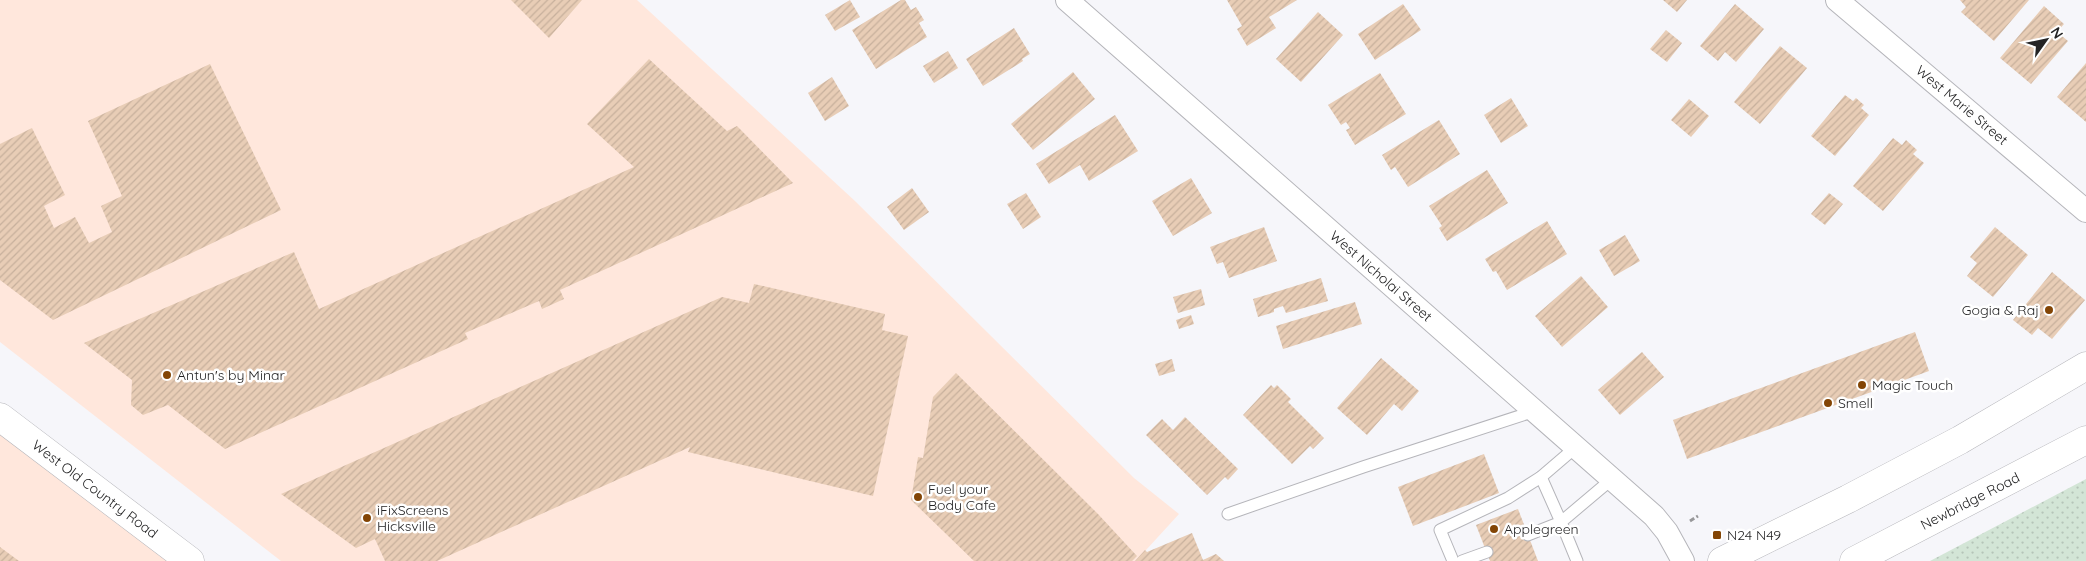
<svg xmlns="http://www.w3.org/2000/svg" width="2086" height="561" viewBox="0 0 2086 561" font-family="Quicksand,sans-serif">
  <defs>
    <pattern id="green-dots" width="8" height="8" patternUnits="userSpaceOnUse" patternTransform="scale(1.25)"><rect width="8" height="8" fill="#d3e5d6"/><path d="M2 2h.1M6 6h.1" fill="none" stroke="#b5c4b8" stroke-width="1.8" stroke-linecap="round"/></pattern>
    <pattern id="building-hatch" width="6" height="6" patternUnits="userSpaceOnUse" patternTransform="scale(1.25)"><rect width="6" height="6" fill="#e8cdb6"/><path d="M-1 1l2-2M0 6l6-6M5 7l2-2" fill="none" stroke="#c7b09c"/></pattern>
  </defs>
  <rect width="100%" height="100%" fill="#f6f6fa"/>
  <g fill="#ffe7dc">
    <polygon points="0,0 637,0 855,201 1134,478 1179,514 1136,561 281,561 0,342"/>
    <polygon points="0,417 189,561 0,561"/>
  </g>
  <polygon fill="url(#green-dots)" points="2086,479 2086,561 1930,561"/>
  <g fill="url(#building-hatch)">
    <polygon points="511,0 582,0 549,38"/>
    <polygon points="850,0 860,17 835,31 825,15"/>
    <polygon points="901,0 905,0 911,10 916,7 924,20 919,23 927,37 876,69 852,30"/>
    <polygon points="1227,0 1297,0 1269,17 1276,28 1247,46 1237,29 1242,26"/>
    <polygon points="1663,0 1687,0 1677,12"/>
    <polygon points="1960,0 2029,0 1994,41 1961,12 1966,7"/>
    <polygon points="1403,4 1421,30 1375,60 1358,34"/>
    <polygon points="1735,4 1764,29 1736,62 1725,52 1718,61 1700,46"/>
    <polygon points="2044,6 2064,24 2057,32 2068,41 2031,84 2000,58"/>
    <polygon points="1318,12 1343,35 1301,82 1276,59"/>
    <polygon points="1014,28 1030,54 1022,59 1023,61 983,86 966,59"/>
    <polygon points="1666,30 1682,43 1667,62 1650,49"/>
    <polygon points="1780,46 1807,68 1760,124 1734,102"/>
    <polygon points="948,51 958,68 934,83 923,66"/>
    <polygon points="649,59 727,131 737,126 793,183 560,290 564,299 542,309 539,301 465,333 468,339 225,449 168,405 143,415 131,405 132,380 84,343 294,252 319,309 634,167 587,124"/>
    <polygon points="2086,63 2086,122 2057,97"/>
    <polygon points="210,64 281,210 53,320 0,280 0,144 32,128 65,195 44,206 54,228 75,217 89,243 112,232 101,206 122,196 88,121"/>
    <polygon points="1073,72 1095,99 1033,150 1011,124"/>
    <polygon points="1380,73 1406,114 1355,145 1346,130 1350,128 1346,122 1341,125 1328,105"/>
    <polygon points="832,77 849,106 825,121 808,93"/>
    <polygon points="1845,95 1853,101 1856,98 1864,105 1861,108 1869,115 1835,156 1811,136"/>
    <polygon points="1511,98 1528,126 1501,143 1484,115"/>
    <polygon points="1689,99 1709,116 1691,137 1671,120"/>
    <polygon points="1115,115 1138,151 1089,181 1080,165 1049,184 1036,164"/>
    <polygon points="1439,120 1460,154 1408,187 1395,167 1391,170 1382,155"/>
    <polygon points="1893,138 1902,145 1906,140 1917,150 1913,154 1924,163 1883,211 1853,186"/>
    <polygon points="1487,170 1508,203 1447,241 1439,228 1442,226 1429,206"/>
    <polygon points="1191,178 1212,213 1173,236 1152,201"/>
    <polygon points="912,188 929,212 904,230 887,207"/>
    <polygon points="1026,193 1041,217 1023,229 1007,204"/>
    <polygon points="1829,193 1843,204 1825,225 1811,214"/>
    <polygon points="1547,221 1567,254 1507,290 1496,271 1493,272 1485,259"/>
    <polygon points="1264,227 1277,261 1229,278 1223,262 1217,264 1210,247"/>
    <polygon points="1995,227 2028,255 1993,297 1967,276 1977,263 1970,257"/>
    <polygon points="1625,235 1640,261 1614,276 1599,250"/>
    <polygon points="2052,272 2085,300 2052,339 2038,328 2032,335 2013,320"/>
    <polygon points="1581,276 1608,307 1562,347 1535,316"/>
    <polygon points="1321,278 1328,301 1286,313 1283,306 1274,309 1274,312 1258,317 1253,299"/>
    <polygon points="754,284 885,314 882,330 908,336 873,496 688,452 690,447 437,561 385,561 375,539 356,548 281,494 722,297 749,303"/>
    <polygon points="1201,289 1205,305 1178,313 1173,297"/>
    <polygon points="1355,302 1362,324 1283,349 1276,326"/>
    <polygon points="1191,315 1194,324 1179,329 1176,320"/>
    <polygon points="1915,332 1929,371 1687,459 1673,420"/>
    <polygon points="1642,352 1664,377 1620,415 1598,390"/>
    <polygon points="1381,358 1419,391 1402,411 1394,404 1367,435 1337,408"/>
    <polygon points="1172,359 1175,371 1159,376 1155,364"/>
    <polygon points="956,373 1098,514 1137,556 1132,561 974,561 911,500 918,457 923,458 933,397"/>
    <polygon points="1271,385 1274,388 1277,385 1291,399 1288,402 1324,438 1313,449 1310,446 1292,464 1243,415"/>
    <polygon points="1185,417 1238,469 1228,480 1225,477 1207,495 1146,435 1162,419 1173,430"/>
    <polygon points="1484,454 1499,493 1413,526 1398,487"/>
    <polygon points="1518,509 1538,561 1490,561 1476,525"/>
    <polygon points="1192,533 1203,560 1216,554 1224,561 1135,561 1145,550 1147,552"/>
    <polygon points="0,547 19,561 0,561"/>
  </g>
  <g fill="none" stroke-linecap="round" stroke-linejoin="round">
    <g stroke="#b5b5ba" stroke-width="13">
      <g id="service">
        <polyline points="1228,514 1363,467 1535,411"/>
        <polyline points="1528,535 1561,522 1541,477"/>
        <polyline points="1453,561 1440,530 1508,498 1541,477 1576,447"/>
        <polyline points="1462,561 1487,552"/>
        <polyline points="1577,561 1561,522 1612,479"/>
      </g>
    </g>
    <g stroke="#b5b5ba" stroke-width="24">
      <g id="minor">
        <polyline points="1067,0 1654,516 1667,532 1683,561"/>
        <polyline points="1837,0 2086,211"/>
      </g>
    </g>
    <g stroke="#b5b5ba" stroke-width="29">
      <g id="primary">
        <polyline points="0,417 190,561"/>
        <polyline points="1722,561 1848,499 1960,440 2086,366"/>
        <polyline points="1854,561 2086,440"/>
      </g>
    </g>
    <polyline stroke="#98989a" stroke-width="3" stroke-dasharray="5 2.5" stroke-linecap="butt" points="1690,521 1698,516"/>
    <use href="#service" stroke="#fff" stroke-width="11"/>
    <use href="#minor" stroke="#fff" stroke-width="22"/>
    <use href="#primary" stroke="#fff" stroke-width="28"/>
  </g>
  <g fill="#834505" stroke="#fff" stroke-width="2">
    <circle cx="2049" cy="310" r="5"/>
    <circle cx="167" cy="375" r="5"/>
    <circle cx="1862" cy="385" r="5"/>
    <circle cx="1828" cy="403" r="5"/>
    <circle cx="918" cy="497" r="5"/>
    <circle cx="367" cy="518" r="5"/>
    <circle cx="1494" cy="529" r="5"/>
    <rect x="1712" y="530" width="10" height="10" rx="2.5"/>
  </g>
  <g text-anchor="middle" dominant-baseline="central" stroke-width="5" stroke-linejoin="round" paint-order="stroke">
    <g font-size="14" fill="#242425" stroke="#fff">
      <text transform="translate(1962 105) rotate(40)">West Marie Street</text>
      <text transform="translate(1381 276) rotate(41)">West Nicholai Street</text>
      <text transform="translate(95 489) rotate(37)">West Old Country Road</text>
      <text transform="translate(1970 501) rotate(-27)">Newbridge Road</text>
    </g>
    <g font-size="14" fill="#242425" stroke="#fff" text-anchor="start">
      <text x="2039" y="310" text-anchor="end">Gogia &amp; Raj</text>
      <text x="177" y="375">Antun's by Minar</text>
      <text x="1872" y="385">Magic Touch</text>
      <text x="1838" y="403">Smell</text>
      <text x="928" y="489">Fuel your<tspan x="928" dy="16">Body Cafe</tspan></text>
      <text x="377" y="510">iFixScreens<tspan x="377" dy="16">Hicksville</tspan></text>
      <text x="1504" y="529">Applegreen</text>
      <text x="1727" y="535">N24 N49</text>
    </g>
  </g>
  <g transform="translate(2046 40) rotate(57)" stroke="#ffffff" stroke-width="4" paint-order="stroke">
  <path d="M0-4L9 19L0 12L-9 19Z" fill="#242425"/>
  <text y="-8" font-size="14" font-weight="bold" text-anchor="middle" fill="#242425">N</text>
  </g>
</svg>
